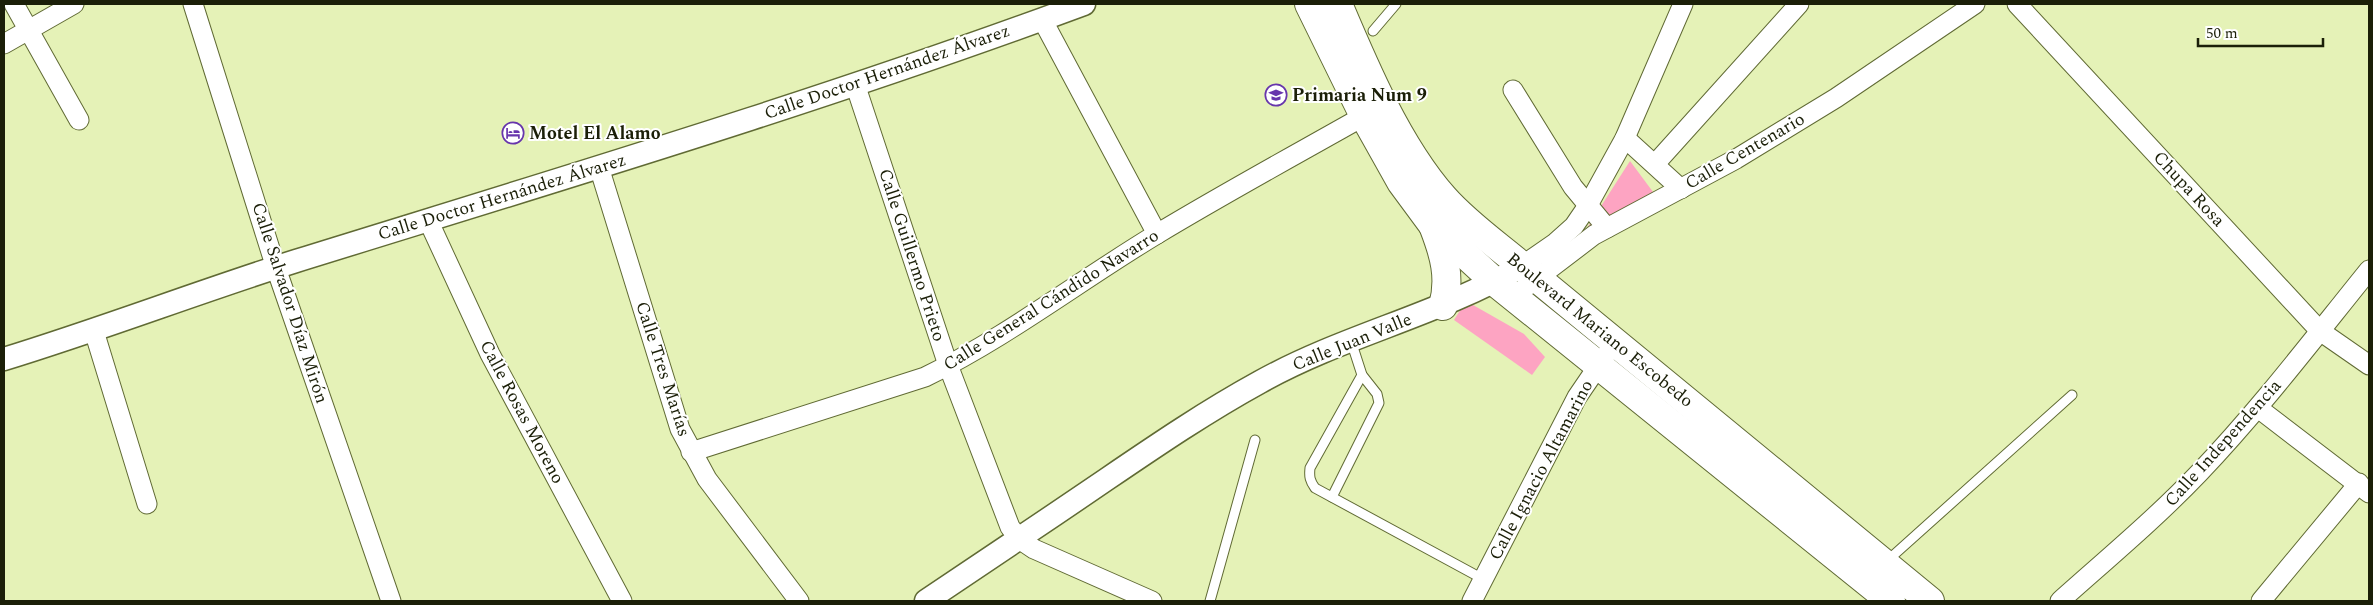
<svg xmlns="http://www.w3.org/2000/svg" width="2373" height="605" viewBox="0 0 2373 605" font-family="Spectral,serif">
  <rect width="100%" height="100%" fill="#e5f2b7"/>
  <g fill="#fda4c2">
    <polygon points="1630,161 1656,196 1580,239"/>
    <polygon points="1466,301 1524,334 1545,357 1532,375 1454,320"/>
  </g>
  <g fill="none" stroke-linecap="round" stroke-linejoin="round">
    <g stroke="#606a34" stroke-width="11">
      <g id="service">
        <polyline points="1373,31 1396,4"/>
        <path d="M 1362,375 L 1310,468 C 1309,477 1310,481 1315,488 L 1483,579"/>
        <polyline points="1332,497 1379,403 1377,394 1362,375 1351,341"/>
        <polyline points="1887,561 2072,395"/>
        <polyline points="1210,601 1255,440"/>
      </g>
    </g>
    <g stroke="#606a34" stroke-width="21">
      <g id="minor">
        <polyline points="14,4 79,120"/>
        <polyline points="193,4 276,268 391,601"/>
        <polyline points="2017,4 2320,331 2369,365"/>
        <polyline points="1042,19 1157,234"/>
        <polyline points="4,44 74,4"/>
        <polyline points="855,84 948,365 1010,527 1019,539 1034,549 1152,601"/>
        <polyline points="1513,90 1573,187 1607,228"/>
        <polyline points="1625,138 1681,189"/>
        <polyline points="1655,164 1799,4"/>
        <polyline points="599,167 680,429 707,479 799,601"/>
        <polyline points="428,220 490,354 622,601"/>
        <polyline points="1522,266 1555,243 1574,226 1587,207 1625,138 1683,4"/>
        <polyline points="1514,296 1594,235 1736,159 1836,98 1975,4"/>
        <polyline points="94,331 147,504"/>
        <polyline points="2258,408 2369,493"/>
        <path d="M 691,452 L 925,377 C 1007,337 1079,281 1157,234 C 1225,193 1295,155 1364,116"/>
        <polyline points="1472,601 1577,397 1605,356"/>
        <path d="M 2060,601 C 2107,559 2155,519 2199,473 C 2260,409 2314,338 2369,270"/>
        <polyline points="2261,601 2359,483"/>
      </g>
    </g>
    <g stroke="#606a34" stroke-width="25">
      <g id="tertiary">
        <path d="M 4,359 C 102,329 198,292 296,261 C 560,179 825,100 1084,4"/>
        <path d="M 926,601 C 987,560 1047,520 1107,479 C 1157,445 1207,411 1260,382 C 1344,335 1439,315 1522,266"/>
      </g>
    </g>
    <g stroke="#606a34" stroke-width="30">
      <g id="primary">
        <polyline points="1309,4 1364,116 1401,182 1432,224 1495,282 1891,601"/>
        <path d="M 1338,4 C 1365,68 1398,146 1444,198 C 1467,224 1496,244 1522,266 L 1930,601"/>
        <path d="M 1434,228 C 1444,254 1451,278 1443,306"/>
      </g>
    </g>
    <use href="#service" stroke="#fff" stroke-width="9"/>
    <use href="#minor" stroke="#fff" stroke-width="19"/>
    <use href="#tertiary" stroke="#fff" stroke-width="22"/>
    <use href="#primary" stroke="#fff" stroke-width="28"/>
  </g>
  <defs>
    <g id="school-ring" transform="scale(1.125)"><circle r="9.5" fill="#fff" stroke="#6735ac" stroke-width="1.5"/><path d="M0-5L7-2L0 1L-7-2ZM-4 1L0 2.5L4 1V4Q0 6-4 4Z" fill="#6735ac"/></g>
    <g id="hotel-ring" transform="scale(1.125)"><circle r="9.5" fill="#fff" stroke="#6735ac" stroke-width="1.5"/><path d="M-6-4.5h1.5V1H6V5H4.5V3h-9V5H-6ZM-4 0a1.8 1.8 0 1 1 3.6 0ZM.5 0V-2.5h3Q6-2.5 6 0Z" fill="#6735ac"/></g>
  </defs>
  <g fill-rule="evenodd">
    <use href="#school-ring" x="1276" y="95"/>
    <use href="#hotel-ring" x="513" y="133"/>
  </g>
  <g text-anchor="middle" dominant-baseline="central" stroke-width="4" stroke-linejoin="round" paint-order="stroke">
    <g font-size="18" fill="#1b1f08" stroke="#fff">
      <text transform="translate(887 72) rotate(-19)">Calle Doctor Hernández Álvarez</text>
      <text transform="translate(1745 151) rotate(-30)">Calle Centenario</text>
      <text transform="translate(2189 189) rotate(47)">Chupa Rosa</text>
      <text transform="translate(502 197) rotate(-17)">Calle Doctor Hernández Álvarez</text>
      <text transform="translate(912 255) rotate(72)">Calle Guillermo Prieto</text>
      <text transform="translate(1051 300) rotate(-32)">Calle General Cándido Navarro</text>
      <text transform="translate(290 303) rotate(72)">Calle Salvador Díaz Mirón</text>
      <text transform="translate(1600 330) rotate(39)">Boulevard Mariano Escobedo</text>
      <text transform="translate(1352 342) rotate(-22)">Calle Juan Valle</text>
      <text transform="translate(663 369) rotate(72)">Calle Tres Marías</text>
      <text transform="translate(522 412) rotate(62)">Calle Rosas Moreno</text>
      <text transform="translate(2223 443) rotate(-48)">Calle Independencia</text>
      <text transform="translate(1541 470) rotate(-62)">Calle Ignacio Altamarino</text>
    </g>
    <g font-size="18" font-weight="bold" fill="#1b1f08" stroke="#fff" text-anchor="start">
      <text x="1292" y="95">Primaria Num 9</text>
      <text x="529" y="133">Motel El Alamo</text>
    </g>
  </g>
  <rect width="2373" height="605" fill="none" stroke="#1b1f08" stroke-width="10"/>
  <path d="M2198 38v8h125v-8" fill="none" stroke="#1b1f08" stroke-width="2.5"/>
  <text x="2206" y="38" font-size="15" fill="#1b1f08" stroke="#ffffff" stroke-width="4" paint-order="stroke">50 m</text>
</svg>
